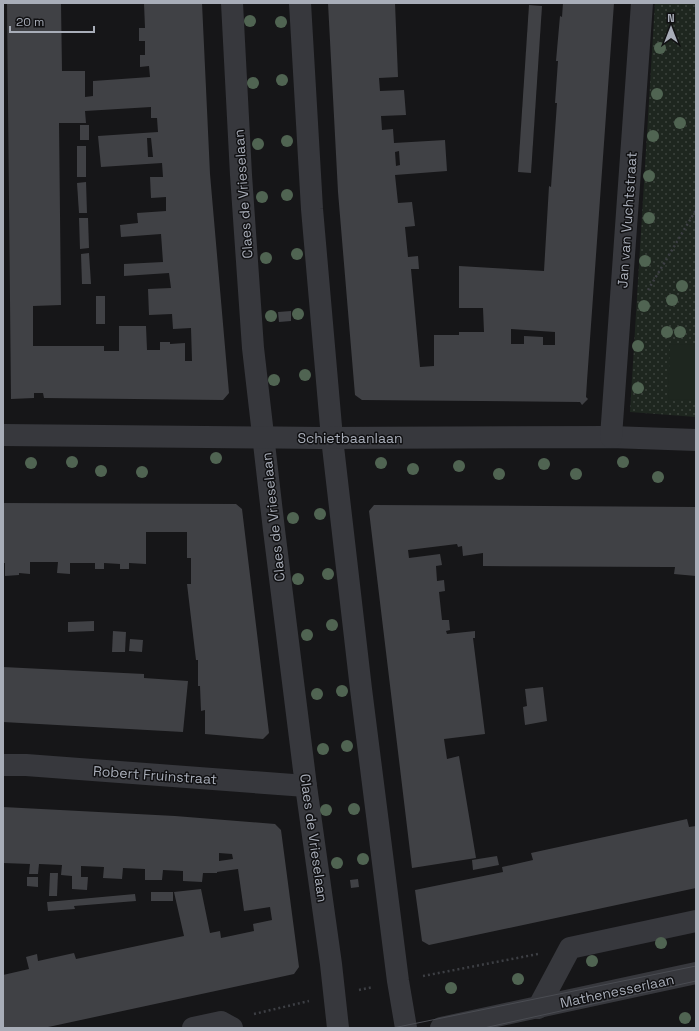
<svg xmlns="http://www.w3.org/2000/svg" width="699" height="1031" viewBox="0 0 699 1031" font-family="'Space Grotesk',sans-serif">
  <defs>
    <pattern id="grass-dots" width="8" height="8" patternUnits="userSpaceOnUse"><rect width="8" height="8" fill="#1e261f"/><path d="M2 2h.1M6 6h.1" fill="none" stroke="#3c433d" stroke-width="1.8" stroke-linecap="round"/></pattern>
  </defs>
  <rect width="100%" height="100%" fill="#161618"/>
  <polygon fill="url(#grass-dots)" points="655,3 696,3 696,417 630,412"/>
  <polygon fill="#1e261f" points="670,344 696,345 696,400 668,399"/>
  <g fill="#404145" fill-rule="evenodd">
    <path d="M 7,3 L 61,3 L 62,71 L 85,71 L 85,97 L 93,96 L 93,81 L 150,77 L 149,66 L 140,67 L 140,55 L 145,55 L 145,41 L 139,41 L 139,28 L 145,28 L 144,3 L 202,3 L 210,174 L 229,393 L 223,400 L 44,398 L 43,393 L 34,393 L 34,398 L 11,399 ZM 151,107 L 151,118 L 157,118 L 158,132 L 98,136 L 101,167 L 162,163 L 163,177 L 150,177 L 151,198 L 166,197 L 166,211 L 137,213 L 138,223 L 120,225 L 121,237 L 161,234 L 163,262 L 124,264 L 124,276 L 169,273 L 171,288 L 148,289 L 149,315 L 172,314 L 173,329 L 191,328 L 192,361 L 185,361 L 185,343 L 170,344 L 170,342 L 160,342 L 160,350 L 147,350 L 146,326 L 119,326 L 119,351 L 104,351 L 104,346 L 33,346 L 33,306 L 61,305 L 59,123 L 86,123 L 85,111 ZM 147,138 L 151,138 L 153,157 L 148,157 Z"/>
    <path d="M 328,3 L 395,3 L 398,77 L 379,78 L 380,91 L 404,90 L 406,115 L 381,116 L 382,130 L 393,129 L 394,143 L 445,140 L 447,171 L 395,175 L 398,203 L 412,202 L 415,226 L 405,227 L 408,257 L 418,256 L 419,269 L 411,269 L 420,367 L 434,366 L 434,335 L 459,335 L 459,332 L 484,332 L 483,308 L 459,308 L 459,266 L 544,271 L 549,186 L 551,187 L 557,103 L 555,103 L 558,61 L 556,61 L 560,16 L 562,17 L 563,3 L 614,3 L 587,381 L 586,397 L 588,399 L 582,405 L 580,402 L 362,400 L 355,395 L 338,192 ZM 399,151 L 400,165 L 396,166 L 395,152 ZM 511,329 L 555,332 L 555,345 L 543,345 L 543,337 L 524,336 L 524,344 L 511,344 Z"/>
    <polygon points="529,5 542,6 531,173 518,172"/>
    <rect x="80" y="125" width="9" height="15"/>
    <rect x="77" y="146" width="9" height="31"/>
    <polygon points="86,182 87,213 79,213 77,183"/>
    <polygon points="79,218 88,218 89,248 80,249"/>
    <polygon points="89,253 91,284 82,284 81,254"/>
    <rect x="96" y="296" width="9" height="28"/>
    <polygon points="291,311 291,321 279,322 278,312"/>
    <polygon points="3,503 236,504 242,509 269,733 263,739 205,734 205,710 201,711 200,686 198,686 198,660 196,660 187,584 191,584 191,558 187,558 187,532 146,532 146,564 129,563 129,569 120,569 120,564 104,563 104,569 95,569 95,563 70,563 70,574 57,573 58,562 30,562 30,574 19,573 19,575 5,576 5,563 3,563"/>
    <polygon points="374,505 696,507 696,576 674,574 675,567 667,567 483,566 483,553 463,556 462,546 458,547 457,544 408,550 409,558 440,554 442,565 436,566 437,581 444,580 445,591 439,592 442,620 449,620 450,630 446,631 447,634 475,631 475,638 473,638 485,734 444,739 447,759 459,756 476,858 412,868 369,511"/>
    <polygon points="94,621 94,631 68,632 68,622"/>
    <polygon points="113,631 126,632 125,652 112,652"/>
    <polygon points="130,639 143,640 142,652 129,651"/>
    <polygon points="3,667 144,674 144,678 188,681 183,732 3,722"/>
    <polygon points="543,687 547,721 525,725 523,707 527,706 525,689"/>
    <path d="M 3,807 L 175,816 L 275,824 L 281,830 L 299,967 L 294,974 L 53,1026 L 43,1028 L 3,1028 L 3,975 L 29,969 L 26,957 L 37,954 L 38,961 L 74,953 L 76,959 L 184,936 L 174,892 L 201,889 L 210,933 L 220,931 L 221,938 L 254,931 L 253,924 L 272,920 L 270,907 L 244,911 L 238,869 L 217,872 L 217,873 L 203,873 L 202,882 L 183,881 L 183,871 L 163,870 L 162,880 L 145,880 L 145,869 L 123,868 L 122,879 L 103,878 L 104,867 L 81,866 L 81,877 L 88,877 L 87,890 L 72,889 L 72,876 L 61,875 L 62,865 L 39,864 L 38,874 L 29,874 L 30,864 L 3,863 ZM 219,853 L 232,854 L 233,859 L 219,861 Z"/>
    <polygon points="687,819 689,827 696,826 696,888 429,945 422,941 415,890 503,872 502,867 533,860 531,853"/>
    <polygon points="497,856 499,865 473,870 472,860"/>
    <polygon points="50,873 58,873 57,896 49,896"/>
    <polygon points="27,877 38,877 38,887 27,886"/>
    <polygon points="358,879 359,887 351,888 350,880"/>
    <rect x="151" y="892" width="22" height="9"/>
    <polygon points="135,894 136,901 74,906 75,909 48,911 47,902"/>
  </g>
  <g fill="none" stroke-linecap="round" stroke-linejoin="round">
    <g stroke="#3d3f44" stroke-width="2.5" stroke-dasharray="2 3" stroke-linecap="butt">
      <polyline points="648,290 696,210"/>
      <polyline points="423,976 538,954"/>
      <polyline points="359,990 373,987"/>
      <polyline points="254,1014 309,1001"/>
    </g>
    <g stroke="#37383d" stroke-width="22">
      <polyline points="232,3 241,175 253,348 274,530 306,786 331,964 338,1028"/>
      <polyline points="300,3 312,209 332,438 361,689 398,981 406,1028"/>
      <polyline points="3,435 321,438 611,437 696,440"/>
      <polyline points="611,437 642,3"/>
      <polyline points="3,765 26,765 306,786"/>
      <polyline points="538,1008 570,948 696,921"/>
      <polyline points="193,1028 221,1022 232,1028"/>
      <polyline points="441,1028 696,973"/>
    </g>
    <g stroke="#4a4c52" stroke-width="1">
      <polyline points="393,1028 696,966"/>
      <polyline points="484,1028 696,981"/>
    </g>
  </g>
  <g fill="#506452">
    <circle cx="250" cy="21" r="6"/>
    <circle cx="281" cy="22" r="6"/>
    <circle cx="660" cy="48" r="6"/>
    <circle cx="282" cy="80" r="6"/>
    <circle cx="253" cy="83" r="6"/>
    <circle cx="657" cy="94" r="6"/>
    <circle cx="680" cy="123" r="6"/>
    <circle cx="653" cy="136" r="6"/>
    <circle cx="287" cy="141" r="6"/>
    <circle cx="258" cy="144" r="6"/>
    <circle cx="649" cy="176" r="6"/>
    <circle cx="287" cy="195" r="6"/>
    <circle cx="262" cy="197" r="6"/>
    <circle cx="649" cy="218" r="6"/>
    <circle cx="297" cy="254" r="6"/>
    <circle cx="266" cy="258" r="6"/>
    <circle cx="645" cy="261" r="6"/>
    <circle cx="682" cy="286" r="6"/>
    <circle cx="672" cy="300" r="6"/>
    <circle cx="644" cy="306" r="6"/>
    <circle cx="298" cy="314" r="6"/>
    <circle cx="271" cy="316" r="6"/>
    <circle cx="667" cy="332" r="6"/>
    <circle cx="680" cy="332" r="6"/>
    <circle cx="638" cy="346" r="6"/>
    <circle cx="305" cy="375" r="6"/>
    <circle cx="274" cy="380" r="6"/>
    <circle cx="638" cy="388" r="6"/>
    <circle cx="216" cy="458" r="6"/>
    <circle cx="72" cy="462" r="6"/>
    <circle cx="623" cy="462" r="6"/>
    <circle cx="31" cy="463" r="6"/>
    <circle cx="381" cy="463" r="6"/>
    <circle cx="544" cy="464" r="6"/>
    <circle cx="459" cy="466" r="6"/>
    <circle cx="413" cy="469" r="6"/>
    <circle cx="101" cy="471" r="6"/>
    <circle cx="142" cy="472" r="6"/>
    <circle cx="499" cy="474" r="6"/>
    <circle cx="576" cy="474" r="6"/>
    <circle cx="658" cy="477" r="6"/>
    <circle cx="320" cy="514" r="6"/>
    <circle cx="293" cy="518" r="6"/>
    <circle cx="328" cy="574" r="6"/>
    <circle cx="298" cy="579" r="6"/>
    <circle cx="332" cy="625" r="6"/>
    <circle cx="307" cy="635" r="6"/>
    <circle cx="342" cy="691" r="6"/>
    <circle cx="317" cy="694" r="6"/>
    <circle cx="347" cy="746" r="6"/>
    <circle cx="323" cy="749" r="6"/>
    <circle cx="354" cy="809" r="6"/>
    <circle cx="326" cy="810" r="6"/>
    <circle cx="363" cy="859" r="6"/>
    <circle cx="337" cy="863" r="6"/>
    <circle cx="661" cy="943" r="6"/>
    <circle cx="592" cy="961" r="6"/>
    <circle cx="518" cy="979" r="6"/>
    <circle cx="451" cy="988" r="6"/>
    <circle cx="685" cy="1018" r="6"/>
  </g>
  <g text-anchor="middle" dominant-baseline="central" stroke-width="3" stroke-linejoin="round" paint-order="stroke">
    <g font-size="14" fill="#a8adb8" stroke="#111113">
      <text transform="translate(243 194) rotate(-94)">Claes de Vrieselaan</text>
      <text transform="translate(627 220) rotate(-86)">Jan van Vuchtstraat</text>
      <text x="350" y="438">Schietbaanlaan</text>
      <text transform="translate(273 517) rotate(-96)">Claes de Vrieselaan</text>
      <text transform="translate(155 775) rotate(4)">Robert Fruinstraat</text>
      <text transform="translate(314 838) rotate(82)">Claes de Vrieselaan</text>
      <text transform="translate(617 991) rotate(-12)">Mathenesserlaan</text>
    </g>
  </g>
  <rect width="699" height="1031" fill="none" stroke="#a8adb8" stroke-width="8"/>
  <g transform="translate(671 28)" stroke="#111113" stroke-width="3" paint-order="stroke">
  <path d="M0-3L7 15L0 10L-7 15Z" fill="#a8adb8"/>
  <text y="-6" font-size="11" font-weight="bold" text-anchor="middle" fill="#a8adb8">N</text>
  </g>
  <path d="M10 26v6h84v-6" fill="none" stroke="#a8adb8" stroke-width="2"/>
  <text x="16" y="26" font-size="12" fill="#a8adb8" stroke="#111113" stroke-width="3" paint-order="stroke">20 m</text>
</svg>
